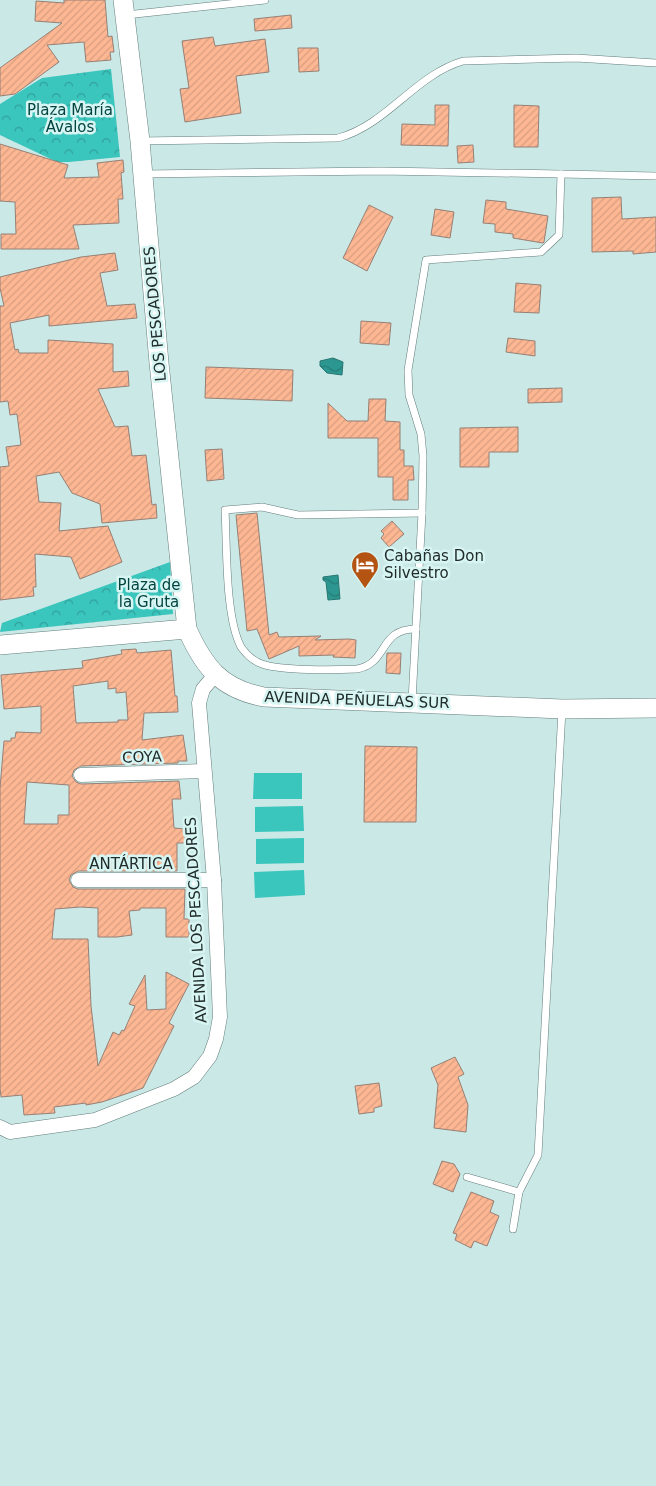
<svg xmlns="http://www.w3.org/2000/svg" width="656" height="1486" viewBox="0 0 656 1486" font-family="'DejaVu Sans',sans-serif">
  <defs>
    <pattern id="forest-crowns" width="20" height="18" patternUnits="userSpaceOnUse" patternTransform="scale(1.25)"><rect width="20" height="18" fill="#3ac5bd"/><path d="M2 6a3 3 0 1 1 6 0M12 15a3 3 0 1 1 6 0" fill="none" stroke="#30a09a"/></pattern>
    <pattern id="water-waves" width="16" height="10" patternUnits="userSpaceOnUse" patternTransform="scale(1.25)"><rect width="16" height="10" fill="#2c9790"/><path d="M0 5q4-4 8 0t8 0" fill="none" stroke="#257b76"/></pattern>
    <pattern id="building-hatch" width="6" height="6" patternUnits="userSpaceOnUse" patternTransform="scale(1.25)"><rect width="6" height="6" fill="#fdb793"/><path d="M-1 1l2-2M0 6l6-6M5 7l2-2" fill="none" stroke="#d99e7f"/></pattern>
  </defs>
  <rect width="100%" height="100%" fill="#cae8e5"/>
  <g fill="url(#forest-crowns)">
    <polygon points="111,69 120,157 69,162 57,162 0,135 0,104 42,78"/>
    <polygon points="170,562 173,614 0,632 2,623"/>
  </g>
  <g fill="#3ac5bd">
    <polygon points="254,773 302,773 302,799 253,799"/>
    <polygon points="303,806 304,831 255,832 255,807"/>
    <polygon points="304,838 304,863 256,864 256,839"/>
    <polygon points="304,870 305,895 255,898 254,872"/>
  </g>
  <g fill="url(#water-waves)" stroke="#297772">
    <polygon points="333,358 343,362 342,375 327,373 320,366 320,361"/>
    <polygon points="338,575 340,599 328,600 326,582 323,580 323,577"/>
  </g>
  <g fill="url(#building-hatch)" stroke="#968076" fill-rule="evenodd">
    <polygon points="64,0 105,0 108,37 112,36 114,52 110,52 111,60 86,62 84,42 47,45 59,62 15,94 0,96 0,68 62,23 35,21 36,1 64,3"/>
    <polygon points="291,15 292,28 255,31 254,19"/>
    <polygon points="213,37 215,46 265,39 269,72 236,76 241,113 185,122 180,89 189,88 182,41"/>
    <polygon points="298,48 318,48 319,71 299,72"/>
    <polygon points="435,105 449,105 448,146 401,145 402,124 435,125"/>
    <polygon points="514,105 539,106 538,147 514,147"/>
    <polygon points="0,144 68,165 64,178 99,177 97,163 123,160 124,172 121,173 123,199 118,199 119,223 73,225 79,249 1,249 1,234 16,234 15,202 0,201"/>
    <polygon points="473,145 474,162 458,163 457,146"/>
    <polygon points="621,197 622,219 656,217 656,252 633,254 633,251 592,252 592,198"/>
    <polygon points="486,200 506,202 506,209 548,216 544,242 543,243 513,238 513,234 495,232 495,224 483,223"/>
    <polygon points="369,205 393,217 367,271 343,258"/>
    <polygon points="435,209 454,212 450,238 431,235"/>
    <polygon points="115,253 118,270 100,273 107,306 135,304 137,318 49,326 49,315 10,323 15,350 18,349 19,353 48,353 48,340 113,344 113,372 128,371 129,386 98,389 115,427 128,426 132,456 146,455 152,505 156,504 157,518 102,523 100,504 72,493 59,472 36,476 39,502 61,503 59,531 108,526 122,562 80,579 71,557 35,554 36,587 33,587 34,596 0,600 0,467 9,466 6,447 21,445 17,414 10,415 8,401 0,402 0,306 4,306 0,288 0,277 81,257"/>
    <polygon points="516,283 541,285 539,313 514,312"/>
    <polygon points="361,321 391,323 389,345 360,343"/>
    <polygon points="508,338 535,341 535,356 506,352"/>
    <polygon points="206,367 293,370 292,401 205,398"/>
    <polygon points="562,388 562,402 528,403 528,389"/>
    <polygon points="369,399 386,399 385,421 400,422 400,450 404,450 404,466 413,466 414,480 408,480 408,500 393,500 393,477 378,477 378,438 328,438 328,403 347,421 368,421"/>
    <polygon points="518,427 518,452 489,452 489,467 460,467 460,428"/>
    <polygon points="222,449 224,479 207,481 205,450"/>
    <polygon points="257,513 269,635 277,632 279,637 321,636 315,640 349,639 356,640 355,658 333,657 334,655 299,656 299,646 269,659 257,629 247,631 236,515"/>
    <polygon points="392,521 404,534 389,547 381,538 384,534 381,531"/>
    <path d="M 136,649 L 137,653 L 171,650 L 175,696 L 177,696 L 178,712 L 144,713 L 142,740 L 183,735 L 187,761 L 178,761 L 178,763 L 81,766 L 74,770 L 72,776 L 76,782 L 81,784 L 179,781 L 181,799 L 172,799 L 174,828 L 185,829 L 185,843 L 177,843 L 177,871 L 78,871 L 71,875 L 69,880 L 73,887 L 78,889 L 185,889 L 184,919 L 189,919 L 189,937 L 166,937 L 166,908 L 140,908 L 140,910 L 129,911 L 132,935 L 117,937 L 98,937 L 98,908 L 80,907 L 55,909 L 52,939 L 88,939 L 91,1006 L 98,1066 L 113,1032 L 119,1035 L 122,1030 L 124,1031 L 135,1006 L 129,1004 L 145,975 L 147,1010 L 166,1009 L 166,972 L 189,984 L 169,1023 L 174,1026 L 143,1088 L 102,1102 L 86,1105 L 86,1103 L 54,1107 L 55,1113 L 24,1115 L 22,1095 L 1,1097 L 0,1088 L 0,788 L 4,741 L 11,741 L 11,738 L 15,738 L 16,732 L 41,733 L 41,706 L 4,709 L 1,675 L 83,668 L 82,661 L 122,654 L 121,650 ZM 108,681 L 108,689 L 116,688 L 116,693 L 126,692 L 128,720 L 118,720 L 118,722 L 76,723 L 73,686 ZM 27,782 L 69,785 L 69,815 L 58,815 L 58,824 L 24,824 Z"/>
    <polygon points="387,653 401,653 400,674 386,673"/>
    <polygon points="365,746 417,747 416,822 364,822"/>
    <polygon points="455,1057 464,1074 458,1077 468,1105 466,1132 434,1128 438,1085 431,1068"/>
    <polygon points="379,1083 382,1106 374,1108 374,1112 359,1114 355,1086"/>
    <polygon points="442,1161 454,1164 460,1174 453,1192 433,1184"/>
    <polygon points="471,1192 494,1201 490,1212 499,1216 487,1246 474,1241 471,1248 455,1240 457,1234 453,1233"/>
  </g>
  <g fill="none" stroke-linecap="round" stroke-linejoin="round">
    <g stroke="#637e7b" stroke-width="8">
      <g id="lane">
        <polyline points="126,15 265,0"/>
        <path d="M 140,141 L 338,138 C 387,125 415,75 463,61 L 576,58 L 656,63"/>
        <polyline points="144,174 381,171 561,174 559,235 541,252 426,260 408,370 409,395 421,434 423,456 422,513 412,701"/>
        <polyline points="561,174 656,176"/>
        <path d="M 416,629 C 378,629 389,663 357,669 C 335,670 281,671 262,664 C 253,661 246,654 241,647 C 225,617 227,545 225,510 L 262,507 L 298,515 L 422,513"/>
        <polyline points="467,1177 519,1192"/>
        <polyline points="513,1229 519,1192 538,1155 562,710"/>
      </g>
    </g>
    <g stroke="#637e7b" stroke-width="15">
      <g id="street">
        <polyline points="81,775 204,771"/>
        <polyline points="78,880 214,880"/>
        <polyline points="0,1127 10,1132 95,1120 174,1089 194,1077 210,1056 216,1039 220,1017 214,880 199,703 203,689 216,674"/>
      </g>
    </g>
    <g stroke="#637e7b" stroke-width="20">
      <g id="secondary">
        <path d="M 123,0 L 140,141 L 159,363 L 187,629 C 204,667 221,689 264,697 L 562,709 L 656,708"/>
        <polyline points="0,645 187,629"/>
      </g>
    </g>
    <use href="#lane" stroke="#fff" stroke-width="7"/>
    <use href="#street" stroke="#fff" stroke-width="14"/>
    <use href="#secondary" stroke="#fff" stroke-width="19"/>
  </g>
  <defs>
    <g id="hotel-pin" transform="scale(1.4375)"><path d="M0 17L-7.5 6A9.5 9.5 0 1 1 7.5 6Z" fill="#b45412" stroke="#d7f5f2"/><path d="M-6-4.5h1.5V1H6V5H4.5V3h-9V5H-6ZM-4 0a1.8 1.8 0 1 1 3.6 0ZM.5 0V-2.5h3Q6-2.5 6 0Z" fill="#fff"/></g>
  </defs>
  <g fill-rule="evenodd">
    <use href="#hotel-pin" x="365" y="565"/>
  </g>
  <g text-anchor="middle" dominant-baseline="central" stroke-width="5" stroke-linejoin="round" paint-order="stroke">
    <g font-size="15" fill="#034441" stroke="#d7f5f2">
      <text x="70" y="110">Plaza María<tspan x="70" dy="17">Ávalos</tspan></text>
      <text x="149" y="585">Plaza de<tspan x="149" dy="17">la Gruta</tspan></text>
    </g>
    <g font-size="15" fill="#212c2b" stroke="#d7f5f2">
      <text transform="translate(155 314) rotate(-95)">LOS PESCADORES</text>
      <text transform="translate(357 700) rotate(2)">AVENIDA PEÑUELAS SUR</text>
      <text transform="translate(142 757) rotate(-2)">COYA</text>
      <text x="131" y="864">ANTÁRTICA</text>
      <text transform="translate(196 920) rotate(-93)">AVENIDA LOS PESCADORES</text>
    </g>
    <g font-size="15" fill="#212c2b" stroke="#d7f5f2" text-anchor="start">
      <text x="384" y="556">Cabañas Don<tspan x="384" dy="17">Silvestro</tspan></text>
    </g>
  </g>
</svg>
